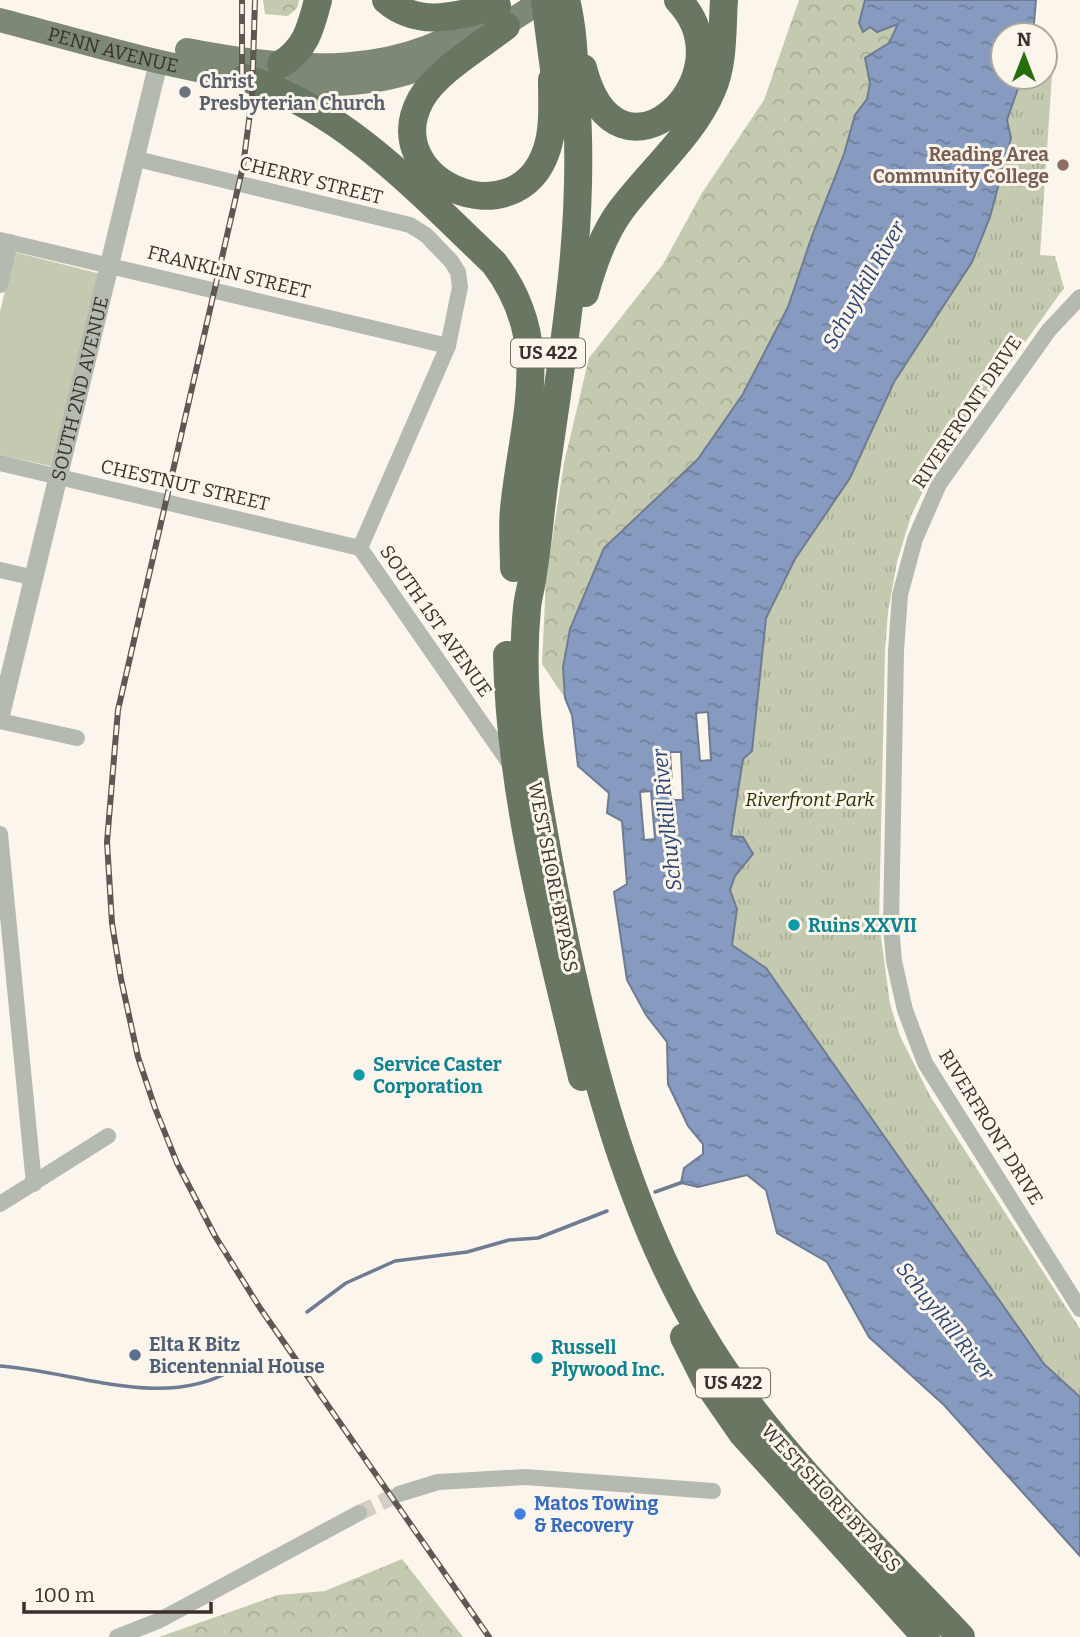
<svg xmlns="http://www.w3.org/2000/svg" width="1080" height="1637" viewBox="0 0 1080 1637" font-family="Bitter,serif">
  <defs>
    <pattern id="forest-crowns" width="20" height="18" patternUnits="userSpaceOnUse" patternTransform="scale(1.75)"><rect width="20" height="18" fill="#c4caaf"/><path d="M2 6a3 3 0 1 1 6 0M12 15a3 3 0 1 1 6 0" fill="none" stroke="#a9ae97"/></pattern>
    <pattern id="park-tufts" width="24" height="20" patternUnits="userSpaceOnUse" patternTransform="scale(1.75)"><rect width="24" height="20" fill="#c4caaf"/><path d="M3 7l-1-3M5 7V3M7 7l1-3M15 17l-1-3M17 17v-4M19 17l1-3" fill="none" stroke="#a9ae97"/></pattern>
    <pattern id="water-ripples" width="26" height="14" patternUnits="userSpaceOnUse" patternTransform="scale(1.75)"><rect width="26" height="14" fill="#869bbf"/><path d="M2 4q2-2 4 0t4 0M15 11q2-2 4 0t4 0" fill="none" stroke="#6f7f9b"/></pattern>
  </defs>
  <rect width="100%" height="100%" fill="#fcf5ec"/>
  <polygon fill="#c4caaf" points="14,252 105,275 51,466 0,455 0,312"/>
  <g fill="url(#forest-crowns)">
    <polygon points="263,0 299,0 297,8 288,16 265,14"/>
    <polygon points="799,0 865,0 859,23 870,27 899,23 889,43 865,58 870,83 867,99 855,115 844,154 812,236 788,307 743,394 698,459 604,548 563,667 565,698 542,664 546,579 564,463 589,358 663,264 702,193 764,100"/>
    <polygon points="402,1559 463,1637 159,1637 278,1595 325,1591"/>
  </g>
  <polygon fill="url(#park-tufts)" points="1045,63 1052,74 1040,255 1055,256 1064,288 949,448 926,485 911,516 897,562 888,612 885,651 879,923 890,1004 900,1036 930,1096 1080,1329 1080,1397 1044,1364 766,968 732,946 737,909 730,890 735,876 747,863 731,837 743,759 752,751 766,618 795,559 850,478 894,382 972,262 990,217 1011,138 1007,120 1022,77 1045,77"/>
  <path fill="url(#water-ripples)" stroke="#6f7b92" stroke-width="2" fill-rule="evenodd" d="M 865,0 L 1036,0 L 1033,35 L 1003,35 L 1003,77 L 1022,77 L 1007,120 L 1011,138 L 990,217 L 972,262 L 894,382 L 850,478 L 795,559 L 766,618 L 752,751 L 743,759 L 731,836 L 743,837 L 753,854 L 735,876 L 730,890 L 737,909 L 732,945 L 766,968 L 1044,1364 L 1080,1397 L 1080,1556 L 944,1405 L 869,1337 L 827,1262 L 777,1233 L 766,1190 L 747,1175 L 698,1187 L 681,1183 L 684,1168 L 703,1154 L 703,1144 L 688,1126 L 668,1084 L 667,1042 L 646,1015 L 627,980 L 614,892 L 627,884 L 622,821 L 607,813 L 609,793 L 578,766 L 572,715 L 565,698 L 563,667 L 570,629 L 604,548 L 698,459 L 743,394 L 788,307 L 812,236 L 844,154 L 855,115 L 867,99 L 870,83 L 865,58 L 889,43 L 898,24 L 877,32 L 870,27 L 863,32 L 859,23 ZM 708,712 L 711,760 L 700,761 L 696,713 ZM 670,752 L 681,752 L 683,800 L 673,800 ZM 651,791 L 655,839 L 644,840 L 640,792 Z"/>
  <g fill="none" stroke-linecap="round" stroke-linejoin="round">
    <g stroke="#6f7b92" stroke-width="3.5">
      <polyline points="655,1192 683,1182"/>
      <polyline points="307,1312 346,1283 395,1261 467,1252 509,1240 538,1238 607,1211"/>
      <path d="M 0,1366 C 74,1371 163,1411 232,1370"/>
    </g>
    <polyline stroke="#d5cec5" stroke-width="16" stroke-dasharray="16 8" stroke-linecap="butt" points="359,1513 399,1494"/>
    <g stroke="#b4bab0" stroke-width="16">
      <polyline points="137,159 410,225 426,235 451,261 458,272 460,287 448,346 360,548 510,764"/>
      <polyline points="0,240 448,346"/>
      <polyline points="0,285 10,242"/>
      <polyline points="1080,297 1049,330 939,484 915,539 900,595 896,651 891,926 894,961 905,1010 925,1063 1080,1309"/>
      <polyline points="0,463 360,548"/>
      <polyline points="0,570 35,578"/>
      <polyline points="0,721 77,738"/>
      <polyline points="0,834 34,1184"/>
      <polyline points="0,1204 108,1136"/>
      <polyline points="399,1494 438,1482 525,1477 713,1491"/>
      <polyline points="117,1637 158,1621 359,1513"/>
    </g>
    <path stroke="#b4bab0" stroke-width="19" id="s1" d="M 0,717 L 159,60"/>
    <g stroke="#7d8876" stroke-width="24">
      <path id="s2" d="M 0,20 C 117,50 290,109 407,73 C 458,57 499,28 543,0"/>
      <path d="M 187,50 C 292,70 405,82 493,9"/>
    </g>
    <g stroke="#697661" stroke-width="28">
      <path d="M 386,0 C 420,29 458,15 497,6"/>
      <polyline points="545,0 558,100"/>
      <path d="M 566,0 C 574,31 574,65 576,97 C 586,229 562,355 544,485 C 540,514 538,544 533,573 C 532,585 528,596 527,608 C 518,697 535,785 551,872 C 582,1033 623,1210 711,1350 C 777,1455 876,1547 961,1637"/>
      <path d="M 506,26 C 481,46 437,71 421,99 C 376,181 517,242 547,149 C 554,128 552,102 552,80"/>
      <path d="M 281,64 C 306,49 311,27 318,0"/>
      <path d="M 583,68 C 617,201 752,77 678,0"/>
      <path d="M 245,78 C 346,111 419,192 494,263 C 555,343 523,418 514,509 C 512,529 514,549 514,568"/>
      <path d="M 585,293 C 593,264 603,234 621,210 C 650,171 693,135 712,90 C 724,64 722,28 724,0"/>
      <polyline points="684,1337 706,1381 742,1433 926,1637"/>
    </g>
    <g stroke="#5f5850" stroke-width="6">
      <g id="rail">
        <polyline points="255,0 252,98 243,166 118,710 107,842 112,923 121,979 138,1057 155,1108 177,1163 215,1236 260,1308 489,1637"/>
        <polyline points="242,94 242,0"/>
      </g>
    </g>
    <use href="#rail" stroke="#fcf5ec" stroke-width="3.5" stroke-dasharray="10" stroke-linecap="butt"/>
    <path stroke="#697661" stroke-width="28" d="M 507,655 C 510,799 549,938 582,1077"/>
  </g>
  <circle fill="#6b7280" stroke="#fcf5ec" stroke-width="2.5" cx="185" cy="92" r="7"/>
  <circle fill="#8d6e63" stroke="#fcf5ec" stroke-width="2.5" cx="1063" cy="165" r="7"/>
  <g fill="#0f9aa8" stroke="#fcf5ec" stroke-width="2.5">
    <circle cx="794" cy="925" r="7"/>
    <circle cx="359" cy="1075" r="7"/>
    <circle cx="537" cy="1358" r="7"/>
  </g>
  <circle fill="#5c6f8a" stroke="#fcf5ec" stroke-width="2.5" cx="135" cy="1355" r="7"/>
  <circle fill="#3f7fe0" stroke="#fcf5ec" stroke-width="2.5" cx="520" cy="1514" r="7"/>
  <g text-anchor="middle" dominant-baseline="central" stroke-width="6" stroke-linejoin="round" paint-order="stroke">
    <g fill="#fcf5ec" stroke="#736c64" stroke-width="2">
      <rect x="511" y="338.5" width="74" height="29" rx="5"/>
      <rect x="696" y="1368.5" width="74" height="29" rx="5"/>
    </g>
    <g font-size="18" font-weight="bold" fill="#383129">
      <text x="548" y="353">US 422</text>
      <text x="733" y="1383">US 422</text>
    </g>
    <g font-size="19" fill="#383129" stroke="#fcf5ec">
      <text stroke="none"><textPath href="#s2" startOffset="117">PENN AVENUE</textPath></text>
      <text transform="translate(311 180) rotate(14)">CHERRY STREET</text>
      <text transform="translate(229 272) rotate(14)">FRANKLIN STREET</text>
      <text stroke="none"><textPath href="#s1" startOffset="338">SOUTH 2ND AVENUE</textPath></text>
      <text transform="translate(967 412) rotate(-56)">RIVERFRONT DRIVE</text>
      <text transform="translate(185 485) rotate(13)">CHESTNUT STREET</text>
      <text transform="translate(436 621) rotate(55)">SOUTH 1ST AVENUE</text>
      <text transform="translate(553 877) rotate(79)">WEST SHORE BYPASS</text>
      <text transform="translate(991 1127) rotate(58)">RIVERFRONT DRIVE</text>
      <text transform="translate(831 1498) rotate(47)">WEST SHORE BYPASS</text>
    </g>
    <g font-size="19" font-weight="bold" fill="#5b616d" stroke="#fcf5ec" text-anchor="start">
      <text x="199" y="81">Christ<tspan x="199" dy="22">Presbyterian Church</tspan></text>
    </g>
    <g font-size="19" font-weight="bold" fill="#785e54" stroke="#fcf5ec" text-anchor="end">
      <text x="1049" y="154">Reading Area<tspan x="1049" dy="22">Community College</tspan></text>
    </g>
    <g font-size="19" font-style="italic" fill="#2b3200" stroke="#fcf5ec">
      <text x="810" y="799">Riverfront Park</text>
    </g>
    <g font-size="19" font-weight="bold" fill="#0d838f" stroke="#fcf5ec" text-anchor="start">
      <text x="808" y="925">Ruins XXVII</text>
      <text x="373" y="1064">Service Caster<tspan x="373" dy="22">Corporation</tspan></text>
      <text x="551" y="1347">Russell<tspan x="551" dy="22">Plywood Inc.</tspan></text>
    </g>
    <g font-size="19" font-weight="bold" fill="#4e5e75" stroke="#fcf5ec" text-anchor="start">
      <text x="149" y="1344">Elta K Bitz<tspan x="149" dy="22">Bicentennial House</tspan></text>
    </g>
    <g font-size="19" font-weight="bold" fill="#366cbe" stroke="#fcf5ec" text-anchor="start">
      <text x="534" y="1503">Matos Towing<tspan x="534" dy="22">&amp; Recovery</tspan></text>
    </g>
    <g font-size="21" font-style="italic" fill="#294474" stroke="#fcf5ec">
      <text transform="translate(864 285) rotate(-60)">Schuylkill River</text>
      <text transform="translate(667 820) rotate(-96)">Schuylkill River</text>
      <text transform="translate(945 1321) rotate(52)">Schuylkill River</text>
    </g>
  </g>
  <g transform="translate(1024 56)"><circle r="33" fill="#fcf5ec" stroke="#aea79e" stroke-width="2"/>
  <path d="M0-5L12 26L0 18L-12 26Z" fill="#276e0c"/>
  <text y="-10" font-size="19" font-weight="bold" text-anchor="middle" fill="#383129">N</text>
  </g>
  <path d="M24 1602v10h187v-10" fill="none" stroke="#383129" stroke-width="3.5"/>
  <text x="35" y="1602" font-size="21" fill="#383129" stroke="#fcf5ec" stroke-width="5" paint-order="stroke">100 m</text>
</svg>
